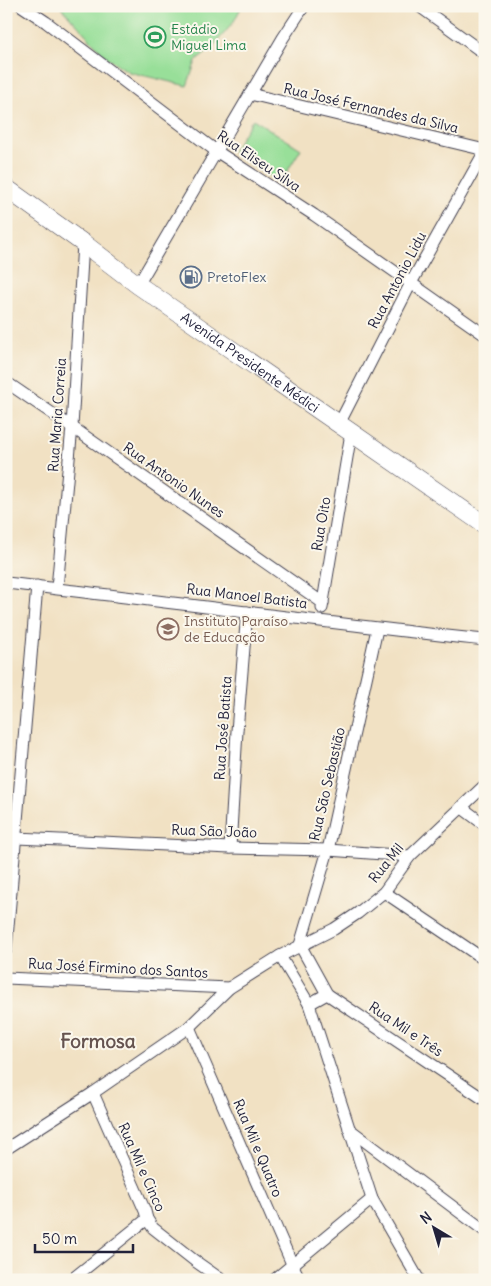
<svg xmlns="http://www.w3.org/2000/svg" width="491" height="1286" viewBox="0 0 491 1286" font-family="Delius,sans-serif">
  <rect width="100%" height="100%" fill="#fbf7ec"/>
  <filter id="ink" filterUnits="userSpaceOnUse"><feTurbulence type="fractalNoise" baseFrequency=".02" numOctaves="2"/><feDisplacementMap in="SourceGraphic" scale="10" xChannelSelector="R" yChannelSelector="G"/><feConvolveMatrix kernelMatrix="1 2 1 2 8 2 1 2 1" color-interpolation-filters="sRGB"/></filter>
  <filter id="wash" filterUnits="userSpaceOnUse"><feTurbulence type="fractalNoise" baseFrequency=".0096" numOctaves="4" result="noise"/><feDisplacementMap in="SourceGraphic" scale="20" xChannelSelector="R" yChannelSelector="G"/><feGaussianBlur stdDeviation="1.12" result="paint"/><feColorMatrix in="noise" values="0 0 0 0 0 0 0 0 0 0 0 0 0 0 0 0 0 1.4 0 .05"/><feComposite in="paint" operator="in"/></filter>
  <g filter="url(#wash)">
    <rect width="100%" height="100%" fill="#f1e1c3"/>
    <g fill="#98df99" stroke="#5d806a">
      <polygon points="60,6 242,6 233,23 209,51 196,61 187,86 129,72 106,57"/>
      <polygon points="253,119 301,149 280,183 232,152"/>
    </g>
  </g>
  <g filter="url(#ink)">
    <g fill="none" stroke-linecap="round" stroke-linejoin="round">
      <g stroke="#413f4f" stroke-width="13">
        <g id="street">
          <polyline points="22,6 46,22 216,151 314,215 485,335"/>
          <polyline points="419,6 485,54"/>
          <polyline points="250,94 485,150"/>
          <polyline points="138,285 283,38 304,6"/>
          <polyline points="6,382 72,427 323,603"/>
          <polyline points="339,424 411,283 485,151"/>
          <path d="M 6,583 C 166,601 325,623 485,640"/>
          <polyline points="57,588 72,427 83,243"/>
          <polyline points="322,608 351,433"/>
          <polyline points="461,807 485,825"/>
          <polyline points="17,838 230,848 328,850 410,856"/>
          <polyline points="230,848 237,731 247,612"/>
          <polyline points="384,892 485,960"/>
          <polyline points="300,945 328,850 377,629"/>
          <polyline points="300,945 327,994"/>
          <polyline points="6,950 37,586"/>
          <polyline points="280,956 309,1004 372,1199 419,1280"/>
          <polyline points="6,978 229,988"/>
          <polyline points="309,1004 327,994 485,1100"/>
          <polyline points="189,1027 292,1264 300,1280"/>
          <polyline points="93,1093 145,1211 147,1219 153,1228 195,1261 222,1280"/>
          <polyline points="349,1129 485,1231"/>
          <polyline points="6,1149 93,1093 189,1027 229,988 280,956 334,929 358,913 384,892 410,856 485,785"/>
          <polyline points="71,1280 147,1219"/>
          <polyline points="274,1280 372,1199"/>
        </g>
      </g>
      <g stroke="#413f4f" stroke-width="19">
        <g id="primary">
          <path id="s1" d="M 6,188 L 83,243 L 138,285 L 485,525"/>
        </g>
      </g>
      <use href="#street" stroke="#fff" stroke-width="11"/>
      <use href="#primary" stroke="#fff" stroke-width="18"/>
    </g>
  </g>
  <defs>
    <g id="stadium-ring" transform="scale(1.125)"><circle r="9.5" fill="#fbf7ec" stroke="#2e9e5b" stroke-width="1.5"/><path d="M0-5a6.5 5 0 1 0 0 10a6.5 5 0 1 0 0-10ZM-3.5-1.8h7v3.6h-7Z" fill="#2e9e5b"/></g>
    <g id="fuel-ring" transform="scale(1.125)"><circle r="9.5" fill="#fbf7ec" stroke="#5c6f8a" stroke-width="1.5"/><path d="M-5.5-6h7V0h2V4h1.3V-2.5L3-4.5l.8-.8L6-3V5H2.5V1h-1V6h-7ZM-4.2-4.7v3.2H.2V-4.7Z" fill="#5c6f8a"/></g>
    <g id="school-ring" transform="scale(1.125)"><circle r="9.5" fill="#fbf7ec" stroke="#8d6e63" stroke-width="1.5"/><path d="M0-5L7-2L0 1L-7-2ZM-4 1L0 2.5L4 1V4Q0 6-4 4Z" fill="#8d6e63"/></g>
  </defs>
  <g fill-rule="evenodd">
    <use href="#stadium-ring" x="155" y="37"/>
    <use href="#fuel-ring" x="191" y="277"/>
    <use href="#school-ring" x="168" y="629"/>
  </g>
  <g text-anchor="middle" dominant-baseline="central" stroke-width="4" stroke-linejoin="round" paint-order="stroke">
    <g font-size="14" fill="#27864d" stroke="#fbf7ec" text-anchor="start">
      <text x="171" y="29">Estádio<tspan x="171" dy="16">Miguel Lima</tspan></text>
    </g>
    <g font-size="14" fill="#22223b" stroke="#fbf7ec">
      <text transform="translate(371 108) rotate(13)">Rua José Fernandes da Silva</text>
      <text transform="translate(259 161) rotate(34)">Rua Eliseu Silva</text>
      <text transform="translate(397 280) rotate(-62)">Rua Antonio Lidu</text>
      <text stroke="none"><textPath href="#s1" startOffset="300">Avenida Presidente Médici</textPath></text>
      <text transform="translate(57 415) rotate(-86)">Rua Maria Correia</text>
      <text transform="translate(174 480) rotate(35)">Rua Antonio Nunes</text>
      <text transform="translate(321 524) rotate(-80)">Rua Oito</text>
      <text transform="translate(247 596) rotate(7)">Rua Manoel Batista</text>
      <text transform="translate(223 728) rotate(-86)">Rua José Batista</text>
      <text transform="translate(327 784) rotate(-77)">Rua São Sebastião</text>
      <text transform="translate(214 831) rotate(2)">Rua São João</text>
      <text transform="translate(386 863) rotate(-51)">Rua Mil</text>
      <text transform="translate(118 968) rotate(3)">Rua José Firmino dos Santos</text>
      <text transform="translate(406 1029) rotate(34)">Rua Mil e Três</text>
      <text transform="translate(258 1148) rotate(67)">Rua Mil e Quatro</text>
      <text transform="translate(142 1167) rotate(66)">Rua Mil e Cinco</text>
    </g>
    <g font-size="14" fill="#4e5e75" stroke="#fbf7ec" text-anchor="start">
      <text x="207" y="277">PretoFlex</text>
    </g>
    <g font-size="14" fill="#785e54" stroke="#fbf7ec" text-anchor="start">
      <text x="184" y="621">Instituto Paraíso<tspan x="184" dy="16">de Educação</tspan></text>
    </g>
    <g font-size="19" font-weight="bold" fill="#665450" stroke="#fbf7ec">
      <text x="98" y="1041">Formosa</text>
    </g>
  </g>
  <rect width="491" height="1286" fill="none" stroke="#fbf7ec" stroke-width="25"/>
  <g transform="translate(434 1228) rotate(322)" stroke="#fbf7ec" stroke-width="4" paint-order="stroke">
  <path d="M0-4L9 19L0 12L-9 19Z" fill="#22223b"/>
  <text y="-8" font-size="14" font-weight="bold" text-anchor="middle" fill="#22223b">N</text>
  </g>
  <path d="M35 1244v8h98v-8" fill="none" stroke="#22223b" stroke-width="2.5"/>
  <text x="42" y="1244" font-size="15" fill="#22223b" stroke="#fbf7ec" stroke-width="4" paint-order="stroke">50 m</text>
</svg>
